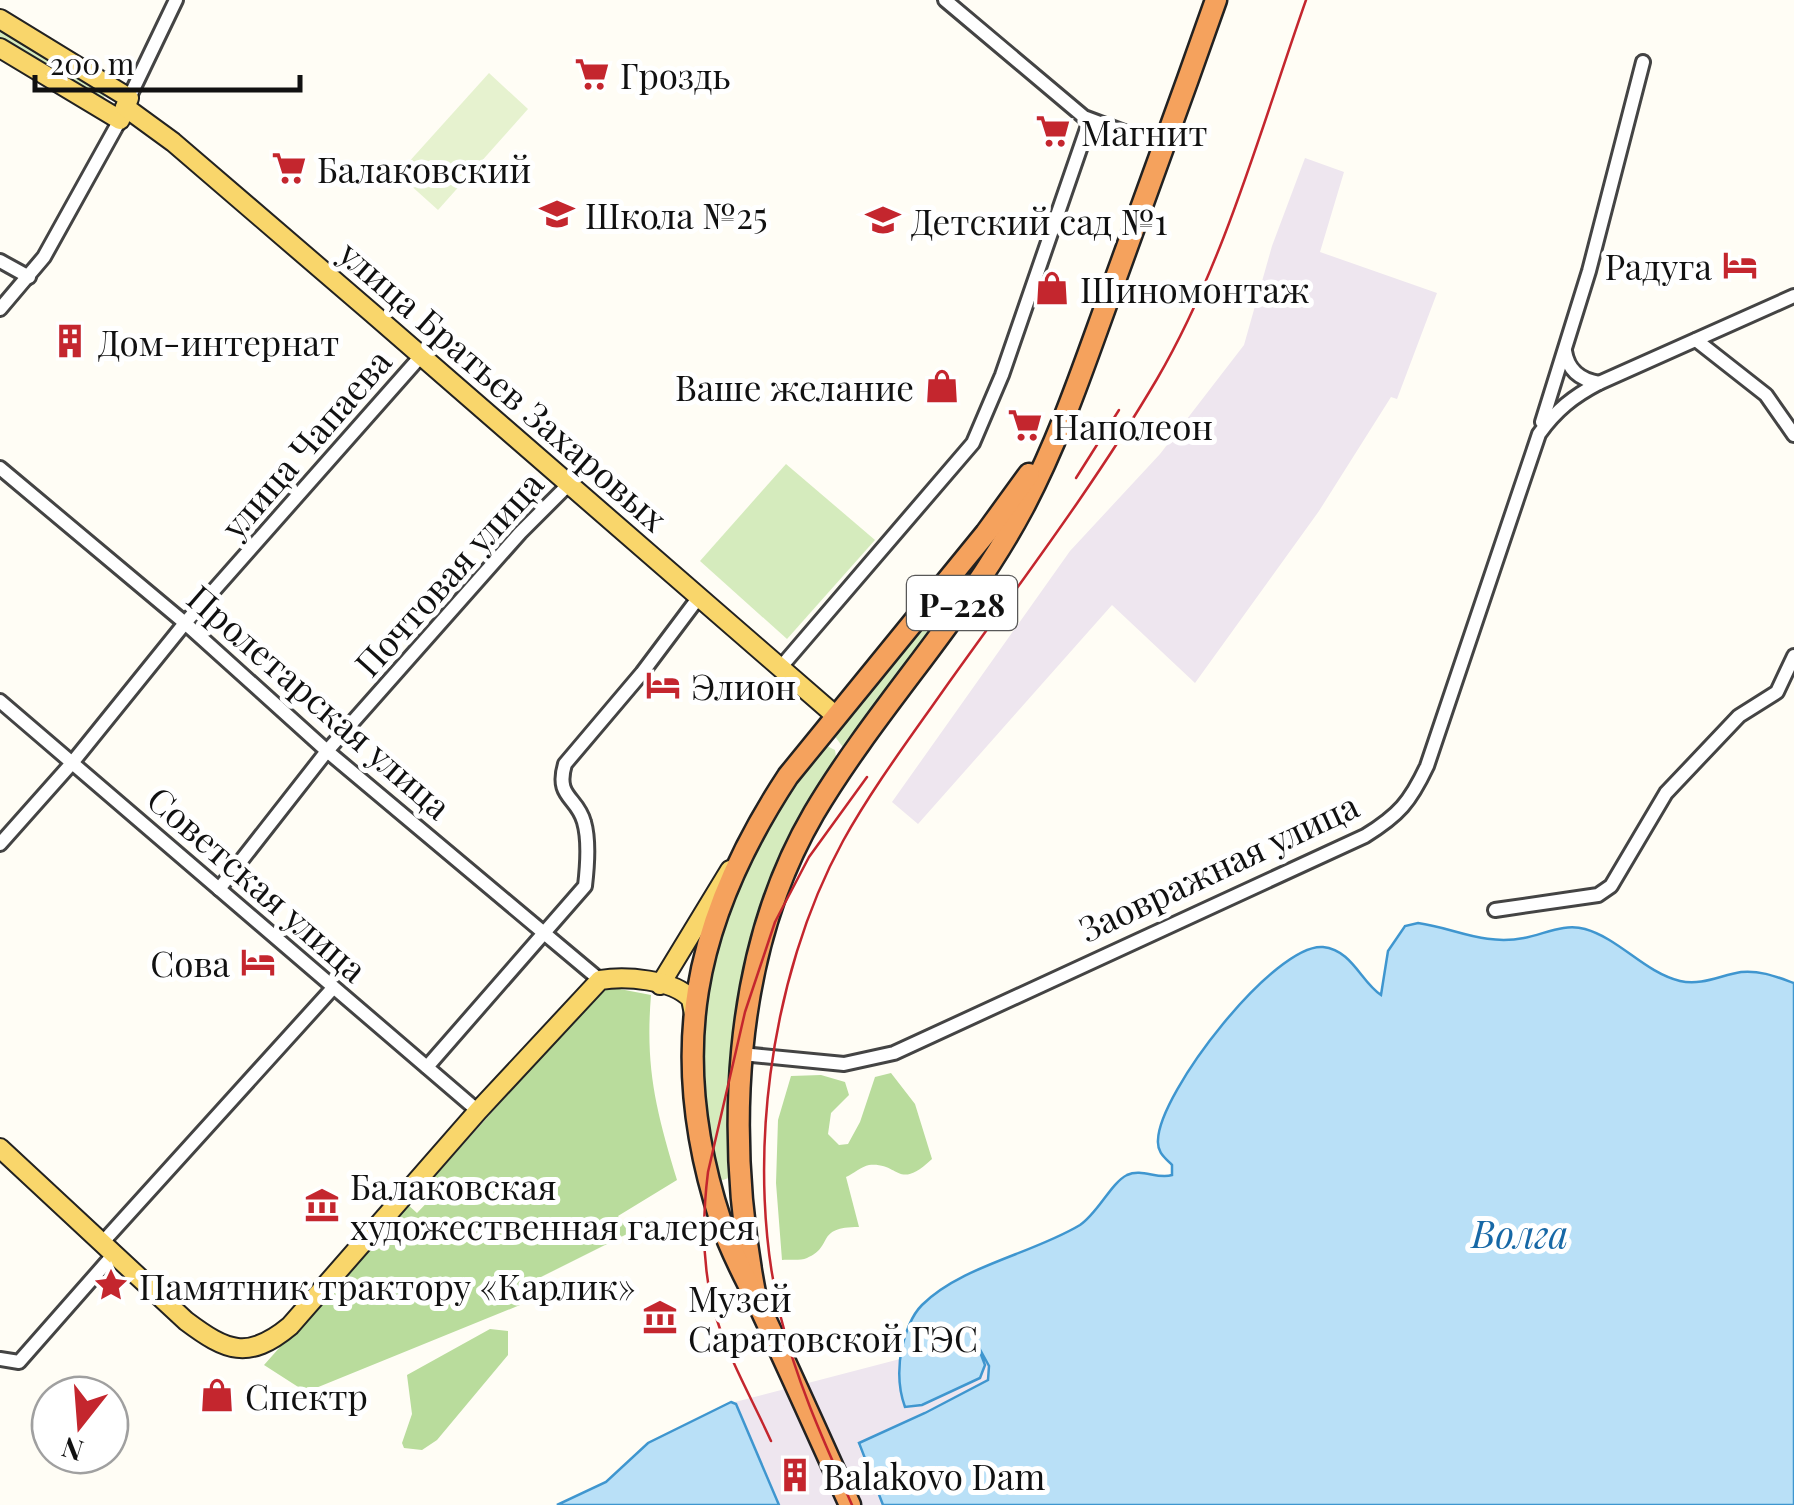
<svg xmlns="http://www.w3.org/2000/svg" width="1794" height="1505" viewBox="0 0 1794 1505" font-family="'Playfair Display',serif">
  <rect width="100%" height="100%" fill="#fffdf5"/>
  <g fill="#eee6ef">
    <polygon points="1305,158 1344,172 1320,252 1437,293 1397,399 1391,397 1319,511 1195,683 1112,605 918,824 892,802 1070,551 1160,454 1244,345 1272,246"/>
    <polygon points="977,1345 989,1366 988,1380 858,1445 883,1505 779,1505 735,1402 900,1359 899,1376 985,1365"/>
  </g>
  <g fill="#d5ebbd">
    <polygon points="0,23 107,93 102,100 0,43"/>
    <polygon points="786,464 875,540 787,639 700,561"/>
    <polygon points="984,545 991,552 845,750 831,731"/>
    <path d="M 825,745 L 835,750 L 837,763 C 819,792 800,820 785,850 C 730,955 733,1061 734,1176 L 723,1180 L 718,1178 L 696,1081 L 711,942 L 779,800 Z"/>
  </g>
  <g fill="#b9dc9c">
    <path d="M 604,986 L 651,995 C 645,1068 656,1110 677,1180 L 618,1216 L 629,1233 L 513,1291 L 520,1305 L 306,1392 L 264,1365 L 407,1204 L 417,1213 L 437,1192 L 429,1183 Z"/>
    <path d="M 891,1073 L 915,1104 L 932,1159 C 897,1192 900,1162 869,1165 C 862,1166 853,1174 846,1177 L 859,1227 C 814,1227 835,1246 807,1258 C 800,1261 789,1259 782,1260 L 776,1183 L 778,1120 L 791,1076 L 821,1075 L 845,1082 L 849,1095 L 831,1113 L 828,1134 L 839,1145 L 848,1144 L 860,1122 L 875,1077 Z"/>
    <polygon points="490,1329 508,1331 508,1355 437,1440 422,1450 404,1448 402,1443 412,1414 407,1375"/>
  </g>
  <polygon fill="#e6f2cf" points="489,73 528,109 438,210 398,174"/>
  <g fill="#b9e0f7" stroke="#3f96cf" stroke-width="2.5">
    <path d="M 1418,923 C 1455,928 1484,946 1524,938 C 1545,934 1564,923 1585,929 C 1620,939 1644,972 1680,981 C 1702,986 1721,975 1741,972 C 1760,970 1777,977 1794,983 L 1794,1505 L 883,1505 L 859,1443 L 925,1413 L 988,1380 L 989,1366 L 977,1344 L 985,1365 L 980,1378 L 922,1405 L 905,1407 C 898,1388 898,1367 902,1347 C 906,1332 911,1316 922,1305 C 961,1266 1032,1254 1080,1225 C 1098,1213 1111,1183 1127,1175 C 1142,1168 1158,1180 1172,1175 L 1172,1165 C 1164,1157 1157,1152 1158,1140 C 1159,1092 1275,943 1323,947 C 1352,950 1361,982 1381,995 L 1388,951 L 1405,926 Z"/>
    <polygon points="731,1402 736,1404 779,1505 557,1505 606,1482 648,1443"/>
  </g>
  <g fill="none" stroke-linecap="round" stroke-linejoin="round">
    <g stroke="#444" stroke-width="18">
      <g id="minor">
        <polyline points="945,0 1084,117 1164,147"/>
        <polyline points="129,98 176,0"/>
        <polyline points="0,261 29,277"/>
        <polyline points="0,309 44,257 120,120"/>
        <polyline points="1696,340 1766,395 1794,435"/>
        <path d="M 1565,351 C 1568,371 1581,380 1599,383"/>
        <polyline points="1542,422 1589,271 1643,62"/>
        <polyline points="0,468 185,623 327,751 600,980"/>
        <polyline points="780,668 973,443 1002,375 1090,120"/>
        <polyline points="0,701 478,1111"/>
        <polyline points="0,844 72,763 185,623 421,356"/>
        <polyline points="219,889 327,751 520,533 569,484"/>
        <polyline points="1495,910 1598,895 1611,886 1666,793 1739,716 1777,692 1794,656"/>
        <path d="M 742,1054 L 844,1064 L 894,1053 L 1365,836 C 1399,815 1410,802 1427,766 L 1539,434 C 1556,410 1574,396 1599,383 L 1794,296"/>
        <path d="M 427,1067 L 585,886 C 587,869 589,839 584,822 C 577,796 555,798 565,764 L 642,673 L 699,597"/>
        <polyline points="102,1243 333,988"/>
        <polyline points="0,1359 19,1362 114,1254"/>
      </g>
    </g>
    <g stroke="#222" stroke-width="22">
      <g id="major">
        <polyline points="0,19 129,98 120,120 0,48"/>
        <polyline points="125,107 173,142 372,313 836,716"/>
        <polyline points="660,985 730,870"/>
        <path d="M 0,1148 L 186,1321 C 226,1351 248,1361 290,1326 L 478,1111 L 600,980 C 625,976 673,979 691,999 L 694,1014"/>
      </g>
    </g>
    <g stroke="#222" stroke-width="25">
      <g id="highway">
        <path d="M 756,1298 C 725,1140 731,955 814,813 C 877,707 965,617 1023,508 C 1057,444 1081,374 1106,305 C 1143,204 1180,102 1216,0"/>
        <path d="M 850,1505 C 821,1441 792,1376 762,1312 C 748,1282 731,1254 721,1222 C 666,1054 692,922 788,776 L 986,533 L 1029,474"/>
      </g>
    </g>
    <use href="#minor" stroke="#fff" stroke-width="12"/>
    <use href="#major" stroke="#f9d66b" stroke-width="18"/>
    <use href="#highway" stroke="#f5a25d" stroke-width="20"/>
    <g stroke="#c4262e" stroke-width="2.5">
      <polyline points="1076,478 1119,410"/>
      <path d="M 771,1441 C 753,1401 730,1361 717,1320 C 702,1274 702,1220 708,1172 L 745,1012 L 775,922 L 809,857 L 867,777"/>
      <path d="M 852,1505 C 825,1444 797,1383 781,1318 C 744,1169 769,976 843,841 C 873,787 910,738 945,688 C 1017,587 1094,486 1157,379 C 1224,264 1262,125 1306,0"/>
    </g>
  </g>
  <defs>
    <g id="supermarket-bare" transform="scale(2.7)"><path d="M-6-5.5h2.5l.6 2H6L4.5 2H-2.5L-4.4-4H-6ZM-1.5 3.2a1.3 1.3 0 1 0 .1 0ZM3 3.2a1.3 1.3 0 1 0 .1 0Z" fill="#c4262e" stroke="#fff" stroke-width="2.5" paint-order="stroke"/></g>
    <g id="school-bare" transform="scale(2.7)"><path d="M0-5L7-2L0 1L-7-2ZM-4 1L0 2.5L4 1V4Q0 6-4 4Z" fill="#c4262e" stroke="#fff" stroke-width="2.5" paint-order="stroke"/></g>
    <g id="hotel-bare" transform="scale(2.7)"><path d="M-6-4.5h1.5V1H6V5H4.5V3h-9V5H-6ZM-4 0a1.8 1.8 0 1 1 3.6 0ZM.5 0V-2.5h3Q6-2.5 6 0Z" fill="#c4262e" stroke="#fff" stroke-width="2.5" paint-order="stroke"/></g>
    <g id="shop-bare" transform="scale(2.7)"><path d="M-5-2.5h2.3a2.7 3.5 0 0 1 5.4 0H5L5.5 6h-11ZM-1.5-2.5h3a1.5 2.3 0 0 0-3 0Z" fill="#c4262e" stroke="#fff" stroke-width="2.5" paint-order="stroke"/></g>
    <g id="building-bare" transform="scale(2.7)"><path d="M-4-6H4V6H1V3H-1V6H-4ZM-2.5-4.3h1.7v1.8h-1.7ZM.8-4.3h1.7v1.8H.8ZM-2.5-1h1.7V.8h-1.7ZM.8-1h1.7V.8H.8Z" fill="#c4262e" stroke="#fff" stroke-width="2.5" paint-order="stroke"/></g>
    <g id="museum-bare" transform="scale(2.7)"><path d="M0-6L6-3V-2H-6V-3ZM-5-1h2V3h-2ZM-1-1h2V3h-2ZM3-1h2V3H3ZM-6 4H6V6H-6Z" fill="#c4262e" stroke="#fff" stroke-width="2.5" paint-order="stroke"/></g>
    <g id="sight-bare" transform="scale(2.7)"><path d="M0-6L1.8-2.2L6-1.7L2.9 1.2L3.7 5.4L0 3.3L-3.7 5.4L-2.9 1.2L-6-1.7L-1.8-2.2Z" fill="#c4262e" stroke="#fff" stroke-width="2.5" paint-order="stroke"/></g>
  </defs>
  <g fill-rule="evenodd">
    <use href="#supermarket-bare" x="592" y="74"/>
    <use href="#supermarket-bare" x="1053" y="131"/>
    <use href="#supermarket-bare" x="289" y="168"/>
    <use href="#school-bare" x="557" y="214"/>
    <use href="#school-bare" x="883" y="220"/>
    <use href="#hotel-bare" x="1740" y="265"/>
    <use href="#shop-bare" x="1052" y="288"/>
    <use href="#building-bare" x="70" y="341"/>
    <use href="#shop-bare" x="942" y="386"/>
    <use href="#supermarket-bare" x="1025" y="425"/>
    <use href="#hotel-bare" x="663" y="685"/>
    <use href="#hotel-bare" x="258" y="962"/>
    <use href="#museum-bare" x="322" y="1205"/>
    <use href="#sight-bare" x="111" y="1285"/>
    <use href="#museum-bare" x="660" y="1317"/>
    <use href="#shop-bare" x="217" y="1395"/>
    <use href="#building-bare" x="795" y="1475"/>
  </g>
  <g text-anchor="middle" dominant-baseline="central" stroke-width="10" stroke-linejoin="round" paint-order="stroke">
    <rect fill="#fff" stroke="#585858" stroke-width="2.5" x="907" y="576" width="110" height="54" rx="8"/>
    <g font-size="32" font-weight="bold" fill="#111">
      <text x="962" y="603">Р-228</text>
    </g>
    <g font-size="35" fill="#111" stroke="#fff" text-anchor="start">
      <text x="620" y="74">Гроздь</text>
      <text x="1081" y="131">Магнит</text>
      <text x="317" y="168">Балаковский</text>
      <text x="585" y="214">Школа №25</text>
      <text x="911" y="220">Детский сад №1</text>
      <text x="1712" y="265" text-anchor="end">Радуга</text>
      <text x="1080" y="288">Шиномонтаж</text>
      <text x="98" y="341">Дом-интернат</text>
      <text x="914" y="386" text-anchor="end">Ваше желание</text>
      <text x="1053" y="425">Наполеон</text>
      <text x="691" y="685">Элион</text>
      <text x="230" y="962" text-anchor="end">Сова</text>
      <text x="350" y="1185">Балаковская<tspan x="350" dy="40">художественная галерея</tspan></text>
      <text x="139" y="1285">Памятник трактору «Карлик»</text>
      <text x="688" y="1297">Музей<tspan x="688" dy="40">Саратовской ГЭС</tspan></text>
      <text x="245" y="1395">Спектр</text>
      <text x="823" y="1475">Balakovo Dam</text>
    </g>
    <g font-size="35" fill="#111" stroke="#fff">
      <text transform="translate(504 385) rotate(41)">улица Братьев Захаровых</text>
      <text transform="translate(305 443) rotate(-49)">улица Чапаева</text>
      <text transform="translate(448 573) rotate(-48)">Почтовая улица</text>
      <text transform="translate(320 701) rotate(41)">Пролетарская улица</text>
      <text transform="translate(1218 866) rotate(-25)">Заовражная улица</text>
      <text transform="translate(258 883) rotate(41)">Советская улица</text>
    </g>
    <g font-size="38" font-style="italic" fill="#1768a6" stroke="#fff">
      <text x="1520" y="1232">Волга</text>
    </g>
  </g>
  <g transform="translate(80 1425) rotate(197)"><circle r="48" fill="#ffffff" stroke="#a0a0a0" stroke-width="2.5"/>
  <path d="M0-8L18 38L0 25L-18 38Z" fill="#c4262e"/>
  <text y="-15" font-size="28" font-weight="bold" text-anchor="middle" fill="#111111">N</text>
  </g>
  <path d="M35 75v15h265v-15" fill="none" stroke="#111111" stroke-width="5"/>
  <text x="50" y="75" font-size="30" fill="#111111" stroke="#ffffff" stroke-width="8" paint-order="stroke">200 m</text>
</svg>
